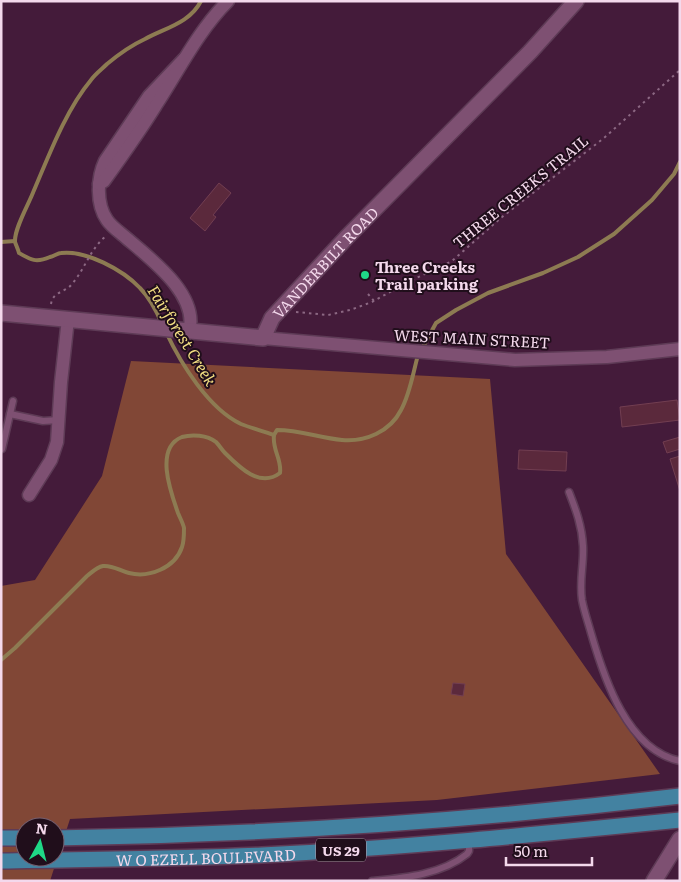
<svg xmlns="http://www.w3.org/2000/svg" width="681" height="882" viewBox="0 0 681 882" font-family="Literata,serif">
  <rect width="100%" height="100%" fill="#441b3a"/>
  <path fill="#814736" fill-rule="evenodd" d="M 131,361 L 490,379 L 506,554 L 660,774 L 437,800 L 70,819 L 50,881 L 1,881 L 1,586 L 35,580 L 102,476 ZM 25,827 L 55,827 L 55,857 L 25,857 Z"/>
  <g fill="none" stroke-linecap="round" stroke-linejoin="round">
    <g stroke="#8d7b52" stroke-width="4">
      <polyline points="1,242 15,241"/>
      <path d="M 162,324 C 157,312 149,297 140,288 C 123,270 86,250 61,253 C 58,253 54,256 50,257 C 36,263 31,260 19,253 C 18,249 16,245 15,242 C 14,230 27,207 32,195 C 48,158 65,111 91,80 C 95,74 102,69 107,64 C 119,54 132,45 145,39 C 165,28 190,23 201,1"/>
      <path d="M 166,332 C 181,364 209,409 241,424 C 251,428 263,431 274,435"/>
      <polyline points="423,347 436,323 456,310 488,293 543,273 578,257 614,234 652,200 674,174 680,162"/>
      <path d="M 274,435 L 277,430 C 300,430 320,438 342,440 C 365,442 390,432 401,410 C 410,394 413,373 418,355"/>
      <path d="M 1,660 L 15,648 L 87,576 C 92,572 97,567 103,566 C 113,565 120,571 129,573 C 149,578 175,568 182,547 C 184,542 184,532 184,528 C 183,523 180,518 178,513 C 171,493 154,448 182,437 C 192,434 207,435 216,442 C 219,445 222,450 225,453 C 240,468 260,488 280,473 C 282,459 272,450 274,435"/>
    </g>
  </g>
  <g fill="#5b293c" stroke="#723e51">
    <polygon points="219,183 231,193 213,215 216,217 205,231 190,218"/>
    <polygon points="677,400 680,420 622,427 620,407"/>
    <polygon points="680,437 680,449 667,453 663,442"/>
    <polygon points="519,450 567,452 566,471 518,469"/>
    <polygon points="680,456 680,491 670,459"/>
    <polygon points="453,683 465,684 463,696 451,694"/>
  </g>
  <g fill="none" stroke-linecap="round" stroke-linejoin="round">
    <g stroke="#5e3b56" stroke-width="9">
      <g id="lane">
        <polyline points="10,414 43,421 59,420"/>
        <polyline points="2,449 13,401"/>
        <path d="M 569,492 C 576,510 582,526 583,546 C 584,564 579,581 582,600 C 584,611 588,622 591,633 C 604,678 627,750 680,761"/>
        <path d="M 372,881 C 403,878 441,875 467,854 L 469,851 L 469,841"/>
      </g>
    </g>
    <g stroke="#5e3b56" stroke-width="15">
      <g id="street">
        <path d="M 184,59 L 149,96 L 105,161 C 97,178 96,204 107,220 C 111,226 118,231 124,236 C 148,257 200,294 189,332"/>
        <path d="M 99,184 L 104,181 C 122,156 140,131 156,105 C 179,70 198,31 228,1"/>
        <polyline points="263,338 515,360 607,357 680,349"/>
        <polyline points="29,495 51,460 57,442 61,382 68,319"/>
      </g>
    </g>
    <g stroke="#5e3b56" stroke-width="18">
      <g id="secondary">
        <path id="s1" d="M 1,313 L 263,338 L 272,318 L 346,238 L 530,52 L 576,1"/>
        <polyline points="654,881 680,839"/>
      </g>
    </g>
    <g stroke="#5e3b56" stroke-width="18">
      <g id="primary">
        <polyline points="1,838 25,838"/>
        <path d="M 55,838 C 264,835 472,821 680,796"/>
        <path id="s2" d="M 1,861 C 88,859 175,859 262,855 C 401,848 541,834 680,820"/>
      </g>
    </g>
    <g stroke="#8c6883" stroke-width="2" stroke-dasharray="2.5 4" stroke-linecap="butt">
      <polyline points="368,294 374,301"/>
      <path d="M 51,304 C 53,291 65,293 72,284 C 85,269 90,249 106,236"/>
      <polyline points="296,312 328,315 350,310 372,302 408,282 452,261 502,217 604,138 680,70"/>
    </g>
    <use href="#lane" stroke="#7e5072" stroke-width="6"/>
    <use href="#street" stroke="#7e5072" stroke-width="12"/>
    <use href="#secondary" stroke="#7e5072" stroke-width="15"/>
    <use href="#primary" stroke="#4382a1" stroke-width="15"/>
  </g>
  <circle fill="#1fd887" stroke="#200e1b" stroke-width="2" cx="365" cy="275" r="5"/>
  <g text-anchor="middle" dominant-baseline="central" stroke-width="4" stroke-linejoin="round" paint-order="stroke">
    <rect fill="#200e1b" stroke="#b49cad" stroke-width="1" x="316" y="838.5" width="50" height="23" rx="4"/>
    <g font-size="14" font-weight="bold" fill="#f4d9ec">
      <text x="341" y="850">US 29</text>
    </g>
    <g font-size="15" fill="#f4d9ec" stroke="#200e1b">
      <text transform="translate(520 191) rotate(-39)">THREE CREEKS TRAIL</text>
      <text stroke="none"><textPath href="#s1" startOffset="362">VANDERBILT ROAD</textPath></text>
      <text transform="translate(472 338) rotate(3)">WEST MAIN STREET</text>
      <text stroke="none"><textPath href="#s2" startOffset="205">W O EZELL BOULEVARD</textPath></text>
    </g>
    <g font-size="15" font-weight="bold" fill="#f4d9ec" stroke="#200e1b" text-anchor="start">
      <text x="375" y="266">Three Creeks<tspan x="375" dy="17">Trail parking</tspan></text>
    </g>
    <g font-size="16" font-style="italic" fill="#f1dd82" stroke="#200e1b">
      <text transform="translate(183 335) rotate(58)">Fairforest Creek</text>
    </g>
  </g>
  <rect width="681" height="882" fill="none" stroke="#f4d9ec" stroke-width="5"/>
  <g transform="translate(40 842) rotate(7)"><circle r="24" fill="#200e1b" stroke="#755f6f"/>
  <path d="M0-4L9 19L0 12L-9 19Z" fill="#1fd887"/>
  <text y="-8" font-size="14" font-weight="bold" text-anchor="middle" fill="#f4d9ec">N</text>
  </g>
  <path d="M506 857v8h86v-8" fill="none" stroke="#f4d9ec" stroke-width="2.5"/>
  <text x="514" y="857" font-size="15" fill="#f4d9ec" stroke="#200e1b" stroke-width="4" paint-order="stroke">50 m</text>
</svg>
